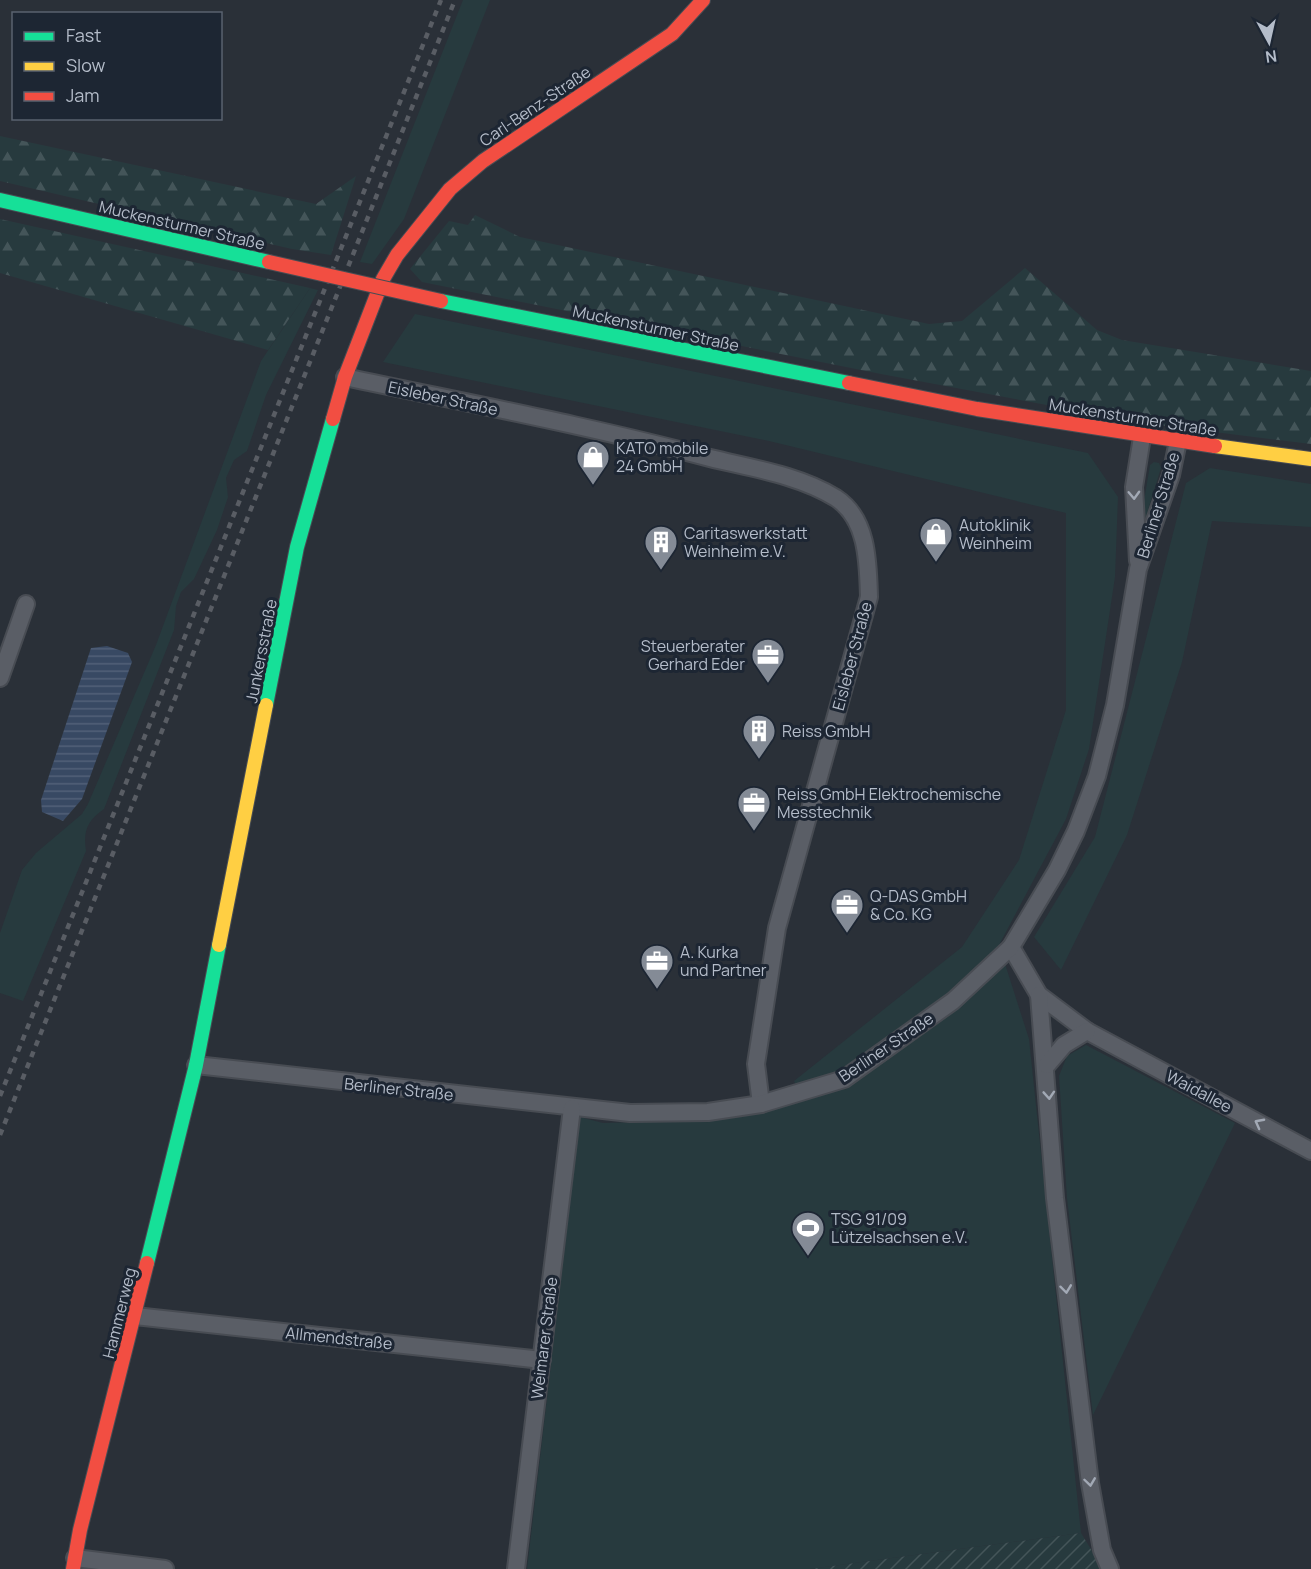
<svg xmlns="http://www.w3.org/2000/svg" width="1311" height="1569" viewBox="0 0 1311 1569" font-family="Manrope,sans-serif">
  <defs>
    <pattern id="forest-firs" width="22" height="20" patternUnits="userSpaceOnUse" patternTransform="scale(1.5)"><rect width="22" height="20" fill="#273a3e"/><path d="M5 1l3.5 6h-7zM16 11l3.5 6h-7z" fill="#445559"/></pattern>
    <pattern id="garden-furrows" width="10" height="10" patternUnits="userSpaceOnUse" patternTransform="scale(1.5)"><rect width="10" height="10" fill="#273a3e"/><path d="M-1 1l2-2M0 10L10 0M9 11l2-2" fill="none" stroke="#445559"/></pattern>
    <pattern id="water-rules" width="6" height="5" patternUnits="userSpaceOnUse" patternTransform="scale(1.5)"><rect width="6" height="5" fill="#384963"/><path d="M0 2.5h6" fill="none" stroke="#526178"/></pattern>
  </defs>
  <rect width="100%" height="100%" fill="#2a3038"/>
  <g fill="#273a3e">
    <polygon points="463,0 490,0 404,219 372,264 360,262"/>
    <path d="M 310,288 L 318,290 L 266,395 L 247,451 L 234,460 L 226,478 L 228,497 L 217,530 L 194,579 L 181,592 L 176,606 L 174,630 L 104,809 C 87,821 83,831 86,851 L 23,1001 L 0,993 L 0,933 L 22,870 L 36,853 L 82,814 L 88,804 L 156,645 L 261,361 Z"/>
    <polygon points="415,314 1088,453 1118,497 1115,577 1089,749 1066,819 999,945 1029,1039 1081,1533 810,1569 527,1569 580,1117 603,1123 717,1120 803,1099 794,1081 962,947 1019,860 1066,710 1066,513 769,441 383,362"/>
    <polygon points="1154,462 1159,463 1161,468 1144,523 1141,519 1150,465"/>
    <polygon points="1210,468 1311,484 1311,527 1212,521 1182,662 1127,835 1061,970 1034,937 1095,837 1186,483"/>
    <polygon points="1086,1045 1235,1123 1093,1415 1067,1198 1059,1076 1067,1056"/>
  </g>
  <g fill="url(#forest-firs)">
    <polygon points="0,136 316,204 356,176 331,255 292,249 0,181"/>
    <polygon points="475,215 520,237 929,324 962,321 1025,268 1097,330 1122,340 1311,371 1311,444 1143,423 881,374 422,282 410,269 449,221 468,225"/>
    <polygon points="0,219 310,288 268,350 0,273"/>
  </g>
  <polygon fill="url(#garden-furrows)" points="1081,1533 1103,1569 810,1569"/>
  <polygon fill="url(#water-rules)" points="107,646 128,653 132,662 82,799 63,821 42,812 41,800 91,648"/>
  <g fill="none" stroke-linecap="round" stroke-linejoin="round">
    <g stroke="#484c53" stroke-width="20">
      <g id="street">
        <path d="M 345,377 C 467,403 590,426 710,458 C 751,468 799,475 836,498 C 868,519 868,563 869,597 L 777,928 L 756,1064 L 761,1104"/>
        <polyline points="1138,561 1134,487 1142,437"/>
        <polyline points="0,678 26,604"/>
        <polyline points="1011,947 1039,995 1087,1031 1311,1151"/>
        <polyline points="1039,995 1055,1198 1090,1483 1102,1550 1110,1569"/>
        <polyline points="196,1065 630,1113 708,1112 761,1104 844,1079 953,1001 1011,947 1057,870 1076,831 1097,776 1115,705 1138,569 1171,475 1178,441"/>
        <polyline points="1047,1065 1064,1045 1087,1031"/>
        <polyline points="135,1316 542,1360"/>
        <polyline points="75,1558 165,1569"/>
        <polyline points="516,1569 572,1108"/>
      </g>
    </g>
    <g stroke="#484c53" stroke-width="16">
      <g id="fast">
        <polyline points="0,200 269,262"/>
        <polyline points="441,301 849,383"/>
        <polyline points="266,705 297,547 333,419"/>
        <polyline points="147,1263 196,1065 219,945"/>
      </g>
    </g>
    <g stroke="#484c53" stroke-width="16">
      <g id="slow">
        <polyline points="1215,446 1311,459"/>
        <polyline points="219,945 266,705"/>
      </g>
    </g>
    <g stroke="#484c53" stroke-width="16">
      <g id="jam">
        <polyline points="849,383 977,409 1215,446"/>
        <polyline points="333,419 345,377 383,279 397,255 450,189 483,161 672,34 703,0"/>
        <polyline points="73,1569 80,1530 147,1263"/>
      </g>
    </g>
    <use href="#street" stroke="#5a5e66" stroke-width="16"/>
    <use href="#fast" stroke="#16e098" stroke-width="14"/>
    <use href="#slow" stroke="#ffcf43" stroke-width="14"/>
    <use href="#jam" stroke="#f24e42" stroke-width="14"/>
    <g stroke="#595d64" stroke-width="4.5" stroke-dasharray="6 6" stroke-linecap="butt">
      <polyline points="0,1096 441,0"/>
      <polyline points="0,1135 455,0"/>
    </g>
    <g stroke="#484c53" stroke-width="16" stroke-linecap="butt">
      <polyline id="jam-bridge" points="269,262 441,301"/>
    </g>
    <use href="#jam-bridge" stroke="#f24e42" stroke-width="14"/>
  </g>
  <defs><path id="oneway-chevron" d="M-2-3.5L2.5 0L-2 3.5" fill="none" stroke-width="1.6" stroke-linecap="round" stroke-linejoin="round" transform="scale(1.5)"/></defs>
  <g stroke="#a2a9b5">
    <use href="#oneway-chevron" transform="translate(1134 495) rotate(88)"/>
    <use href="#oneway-chevron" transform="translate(1049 1095) rotate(86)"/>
    <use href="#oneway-chevron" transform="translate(1259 1123) rotate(-152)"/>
    <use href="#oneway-chevron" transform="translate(1066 1289) rotate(83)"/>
    <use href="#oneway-chevron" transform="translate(1090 1482) rotate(82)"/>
  </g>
  <defs>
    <g id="shop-pin" transform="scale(1.725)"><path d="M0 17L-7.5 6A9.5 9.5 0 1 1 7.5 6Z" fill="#848b96" stroke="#1d2633"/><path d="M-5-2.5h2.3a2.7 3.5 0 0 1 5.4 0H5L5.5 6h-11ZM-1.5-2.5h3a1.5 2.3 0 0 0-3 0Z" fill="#fff"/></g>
    <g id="building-pin" transform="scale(1.725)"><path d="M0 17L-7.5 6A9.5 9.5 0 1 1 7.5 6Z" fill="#848b96" stroke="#1d2633"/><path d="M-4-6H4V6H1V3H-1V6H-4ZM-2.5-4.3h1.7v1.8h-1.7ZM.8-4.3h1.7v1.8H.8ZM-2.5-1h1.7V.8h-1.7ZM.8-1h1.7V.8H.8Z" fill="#fff"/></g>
    <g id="office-pin" transform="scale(1.725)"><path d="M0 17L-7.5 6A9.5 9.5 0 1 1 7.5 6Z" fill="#848b96" stroke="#1d2633"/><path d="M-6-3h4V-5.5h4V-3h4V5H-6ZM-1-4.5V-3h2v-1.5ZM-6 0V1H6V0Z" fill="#fff"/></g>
    <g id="stadium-pin" transform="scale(1.725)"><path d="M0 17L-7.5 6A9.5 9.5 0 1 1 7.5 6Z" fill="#848b96" stroke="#1d2633"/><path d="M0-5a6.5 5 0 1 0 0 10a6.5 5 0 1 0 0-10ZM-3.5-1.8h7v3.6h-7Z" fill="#fff"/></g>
  </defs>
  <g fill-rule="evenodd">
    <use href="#shop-pin" x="593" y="457"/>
    <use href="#shop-pin" x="936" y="534"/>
    <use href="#building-pin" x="661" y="542"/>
    <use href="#office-pin" x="768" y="655"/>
    <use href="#building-pin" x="759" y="731"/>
    <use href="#office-pin" x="754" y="803"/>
    <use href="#office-pin" x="847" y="905"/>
    <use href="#office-pin" x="657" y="961"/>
    <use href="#stadium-pin" x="808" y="1228"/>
  </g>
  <g text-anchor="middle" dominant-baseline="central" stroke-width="6" stroke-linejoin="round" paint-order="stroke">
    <g font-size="16" fill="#b4bcc9" stroke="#1d2633">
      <text transform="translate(535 106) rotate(-34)">Carl-Benz-Straße</text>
      <text transform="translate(182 225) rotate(13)">Muckensturmer Straße</text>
      <text transform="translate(656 328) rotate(12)">Muckensturmer Straße</text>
      <text transform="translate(443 398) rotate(12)">Eisleber Straße</text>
      <text transform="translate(1133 417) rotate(9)">Muckensturmer Straße</text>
      <text transform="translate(1158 505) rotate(-73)">Berliner Straße</text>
      <text transform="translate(261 651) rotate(-79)">Junkersstraße</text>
      <text transform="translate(852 656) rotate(-75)">Eisleber Straße</text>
      <text transform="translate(886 1047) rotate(-34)">Berliner Straße</text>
      <text transform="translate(399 1089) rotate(6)">Berliner Straße</text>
      <text transform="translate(1199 1091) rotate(28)">Waidallee</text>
      <text transform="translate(119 1313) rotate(-76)">Hammerweg</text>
      <text transform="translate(339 1338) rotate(6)">Allmendstraße</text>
      <text transform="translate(544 1338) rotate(-83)">Weimarer Straße</text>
    </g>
    <g font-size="16" fill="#b4bcc9" stroke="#1d2633" text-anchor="start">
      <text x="616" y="448">KATO mobile<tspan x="616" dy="18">24 GmbH</tspan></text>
      <text x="959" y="525">Autoklinik<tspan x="959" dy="18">Weinheim</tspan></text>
      <text x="684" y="533">Caritaswerkstatt<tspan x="684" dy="18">Weinheim e.V.</tspan></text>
      <text x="745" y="646" text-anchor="end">Steuerberater<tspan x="745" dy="18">Gerhard Eder</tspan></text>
      <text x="782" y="731">Reiss GmbH</text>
      <text x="777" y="794">Reiss GmbH Elektrochemische<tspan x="777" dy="18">Messtechnik</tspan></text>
      <text x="870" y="896">Q-DAS GmbH<tspan x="870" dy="18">&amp; Co. KG</tspan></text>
      <text x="680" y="952">A. Kurka<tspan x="680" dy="18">und Partner</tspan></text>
      <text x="831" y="1219">TSG 91/09<tspan x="831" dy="18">Lützelsachsen e.V.</tspan></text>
    </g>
  </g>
  <rect x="12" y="12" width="210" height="108" fill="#1d2633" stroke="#59626f" stroke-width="1.5"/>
  <rect x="24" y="32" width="30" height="9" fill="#16e098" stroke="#59626f" stroke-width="1.5"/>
  <text x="66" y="42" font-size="18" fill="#b4bcc9">Fast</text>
  <rect x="24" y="62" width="30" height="9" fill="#ffcf43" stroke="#59626f" stroke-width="1.5"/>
  <text x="66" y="72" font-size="18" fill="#b4bcc9">Slow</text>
  <rect x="24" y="92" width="30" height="9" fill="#f24e42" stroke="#59626f" stroke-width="1.5"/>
  <text x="66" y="102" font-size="18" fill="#b4bcc9">Jam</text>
  <g transform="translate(1269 42) rotate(172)" stroke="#1d2633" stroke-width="4.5" paint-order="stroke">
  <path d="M0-4.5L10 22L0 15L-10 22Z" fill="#b4bcc9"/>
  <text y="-9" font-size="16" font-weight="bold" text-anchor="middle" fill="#b4bcc9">N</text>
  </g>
</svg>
